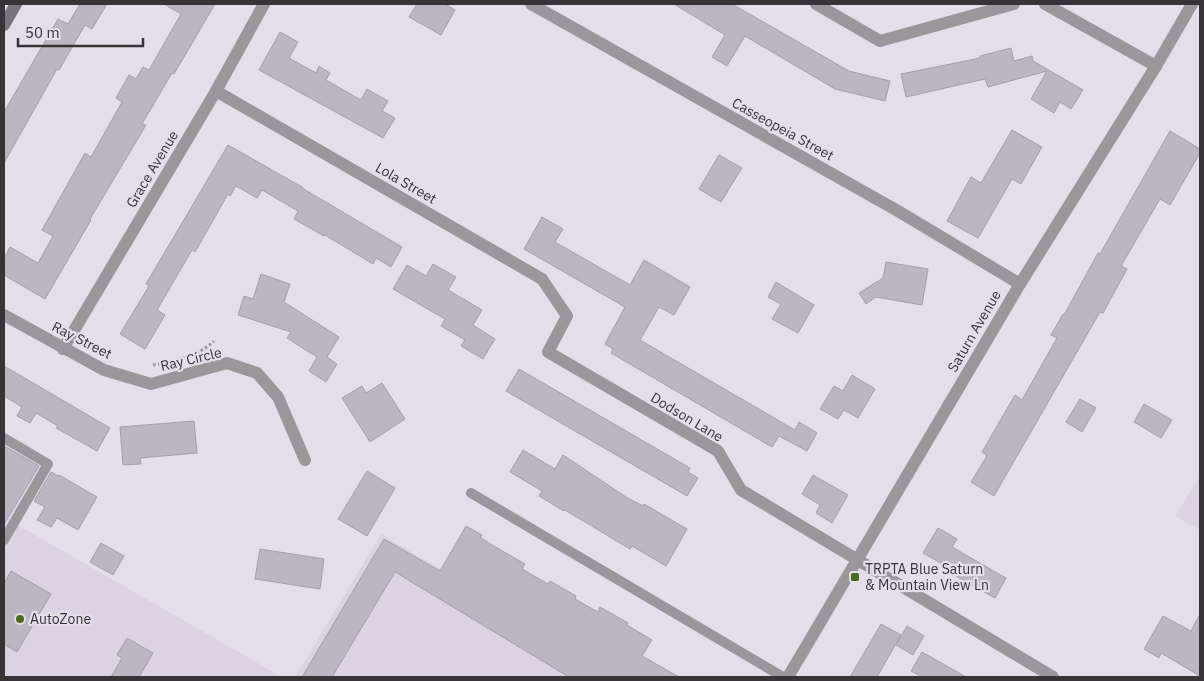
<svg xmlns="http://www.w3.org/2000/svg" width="1204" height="681" viewBox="0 0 1204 681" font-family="'IBM Plex Sans',sans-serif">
  <rect width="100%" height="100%" fill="#e4deea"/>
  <g fill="#dbd2e4">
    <polygon points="4,438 48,464 14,523 282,677 4,677"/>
    <polygon points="1200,476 1200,530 1175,516"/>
    <polygon points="381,534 594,659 583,677 295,677"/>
  </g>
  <g fill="#bbb6c2" stroke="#a59fab">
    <polygon points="80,4 107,4 92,29 85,25 59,70 57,69 4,163 4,112 58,19 68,24"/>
    <polygon points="164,4 215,4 174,74 172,73 142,124 146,125 90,219 91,220 45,299 4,275 4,259 10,247 38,263 53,236 42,230 85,153 91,157 122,102 116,98 129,75 136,79 143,67 149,70 181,14"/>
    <polygon points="417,4 445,4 455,10 441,35 409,17"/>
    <polygon points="674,4 732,4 849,71 890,81 885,101 835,89 745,36 727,66 712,57 725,35"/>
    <polygon points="280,32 298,42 289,58 316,73 319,66 330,73 326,80 361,100 367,89 388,101 382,111 395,118 383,138 259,70"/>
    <polygon points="1011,48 1014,61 1032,56 1033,61 1083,90 1071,109 1060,102 1054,113 1031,99 1047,71 988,87 985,79 906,97 901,74 980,58 980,56"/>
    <polygon points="1012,130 1042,147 1021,184 1012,179 978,238 947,221 971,177 981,183"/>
    <polygon points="1170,131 1200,149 1200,153 1170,205 1160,199 1121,266 1127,269 1103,313 1100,312 994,496 971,482 987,456 982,452 1015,395 1022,400 1057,338 1051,335 1063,314 1064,315 1098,253 1100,254"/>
    <polygon points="228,145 302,187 302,188 402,247 391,267 376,258 373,264 325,235 324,236 294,219 298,211 262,190 257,198 236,186 230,196 228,194 195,252 192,250 157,310 165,315 145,349 120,334 149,286 146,284"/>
    <polygon points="719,155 742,168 721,202 699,189"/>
    <polygon points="542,217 563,229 555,242 630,285 644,260 690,287 674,315 659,307 640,340 795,430 799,422 817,433 807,451 779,436 772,447 611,353 613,349 605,344 625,307 524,249"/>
    <polygon points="886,262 928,269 922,305 876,297 866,304 859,293 883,278"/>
    <polygon points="433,264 456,277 448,290 482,310 473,325 495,339 483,359 461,346 465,340 441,326 445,319 393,289 407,265 426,276"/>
    <polygon points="261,274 290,284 284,302 339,337 327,357 337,364 326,382 309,371 317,357 287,338 291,332 238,315 244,296 253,299"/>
    <polygon points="776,282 814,305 798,333 772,319 781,304 768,297"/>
    <polygon points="4,366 110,428 97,451 56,428 58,426 36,413 30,423 17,416 22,407 4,396"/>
    <polygon points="519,369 690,468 688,472 698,478 687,496 506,391"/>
    <polygon points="852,375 875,389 858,418 844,410 838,419 820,409 834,386 843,391"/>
    <polygon points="382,383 405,419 370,442 342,398 362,386 366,393"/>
    <polygon points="1080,399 1096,408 1082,432 1066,422"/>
    <polygon points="1144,404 1172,420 1161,438 1134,422"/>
    <polygon points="194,421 197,453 140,458 141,464 123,465 120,427"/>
    <polygon points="4,446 39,466 4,524"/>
    <polygon points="523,450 555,469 563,455 626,497 643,506 644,504 687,529 666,566 632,546 630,549 565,510 564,511 539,496 542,491 510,472"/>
    <polygon points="367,471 395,488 367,536 338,519"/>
    <polygon points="51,472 58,476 59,475 97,497 78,530 57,518 51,527 37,520 45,507 34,501"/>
    <polygon points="813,475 848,495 832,523 816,513 820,505 802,494"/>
    <polygon points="466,526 482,535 480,537 492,545 525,564 522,569 548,584 550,581 576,596 575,599 598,612 600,607 628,623 627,625 652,640 642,656 679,677 569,677 395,572 332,677 302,677 384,539 440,571"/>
    <polygon points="938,528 957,539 952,547 1006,578 995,598 956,576 958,573 923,553"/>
    <polygon points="101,543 124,556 113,575 90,562"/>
    <polygon points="260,549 324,559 320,589 255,579"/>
    <polygon points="11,571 51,594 17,652 4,644 4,584"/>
    <polygon points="1200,614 1200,676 1161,653 1159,658 1144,649 1163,616 1191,631"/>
    <polygon points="881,624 901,635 877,677 850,677"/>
    <polygon points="907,626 924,636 913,655 896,645"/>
    <polygon points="127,638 153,653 139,677 111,677 122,658 117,655"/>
    <polygon points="922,652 966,677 922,677 911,671"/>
  </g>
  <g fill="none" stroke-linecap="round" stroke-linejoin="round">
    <path stroke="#9a959e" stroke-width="3" stroke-dasharray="2.5 2.5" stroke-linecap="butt" d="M 153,365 C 175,361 197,357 214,341"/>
    <g stroke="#99979c" stroke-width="10">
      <polyline points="4,438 48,464 4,540"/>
      <polyline points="471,493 783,677"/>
    </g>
    <g stroke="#99979c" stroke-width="12">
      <polyline points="531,4 898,211 1020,284"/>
      <polyline points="816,4 880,41 1014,4"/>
      <polyline points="1045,4 1156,66"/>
      <polyline points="216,91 542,279 567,316 548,352 718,451 741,490 1053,677"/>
      <polyline points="4,315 104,370 151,384 227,363 257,373 278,397 305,460"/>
      <polyline points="63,349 216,91 264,4"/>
    </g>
    <polyline stroke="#99979c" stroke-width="12" points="788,677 1020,284 1156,66 1192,4"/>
    <polyline stroke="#77737b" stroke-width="12" points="4,25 16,4"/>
  </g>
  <g fill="#4d691b" stroke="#e4deea" stroke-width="2">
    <rect x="850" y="572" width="10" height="10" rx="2.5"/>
    <circle cx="20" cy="619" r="5"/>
  </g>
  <g text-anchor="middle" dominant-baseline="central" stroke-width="4.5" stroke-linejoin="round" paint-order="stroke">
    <g font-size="14" fill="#373439" stroke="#e4deea">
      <text transform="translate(783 129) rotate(29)">Casseopeia Street</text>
      <text transform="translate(152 169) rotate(-59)">Grace Avenue</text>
      <text transform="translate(406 183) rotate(30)">Lola Street</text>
      <text transform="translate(974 331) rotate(-60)">Saturn Avenue</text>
      <text transform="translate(82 340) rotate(27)">Ray Street</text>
      <text transform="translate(191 359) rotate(-13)">Ray Circle</text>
      <text transform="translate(687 417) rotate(31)">Dodson Lane</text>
    </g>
    <g font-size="14" fill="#373439" stroke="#e4deea" text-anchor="start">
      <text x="865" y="569">TRPTA Blue Saturn<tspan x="865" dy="16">&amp; Mountain View Ln</tspan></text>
      <text x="30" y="619">AutoZone</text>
    </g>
  </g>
  <rect width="1204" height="681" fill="none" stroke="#373439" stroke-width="10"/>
  <path d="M18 38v8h125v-8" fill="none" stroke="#373439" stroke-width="2.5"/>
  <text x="25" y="38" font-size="15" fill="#373439" stroke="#e4deea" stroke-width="4" paint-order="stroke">50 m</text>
</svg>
